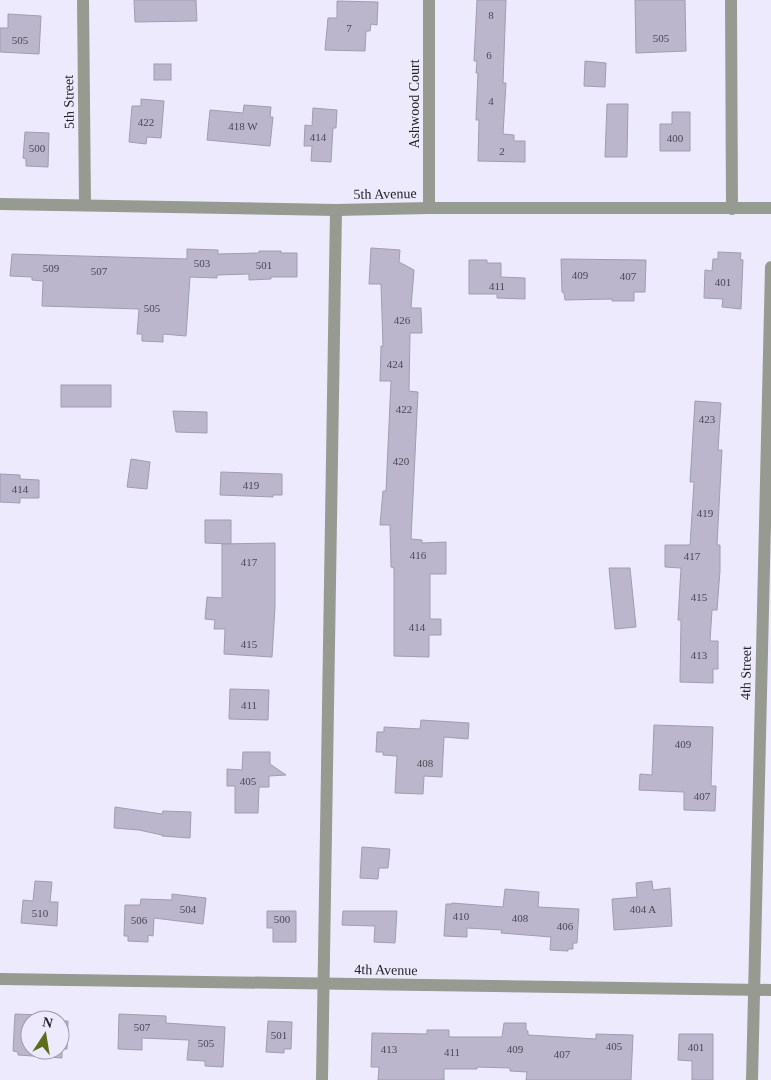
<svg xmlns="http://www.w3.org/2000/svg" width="771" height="1080" viewBox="0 0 771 1080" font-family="'Times New Roman',serif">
  <rect width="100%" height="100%" fill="#eeeafd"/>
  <g fill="#bbb6cc" stroke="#a09cb1">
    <polygon points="134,0 196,0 197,21 135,22"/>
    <polygon points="477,0 506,0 503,83 506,83 503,134 514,135 514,141 525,141 525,162 478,161 479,120 476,120 478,73 476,73 477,61 474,61"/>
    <polygon points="635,0 685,0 686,51 636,53"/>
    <polygon points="337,1 378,2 377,25 371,24 370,31 366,31 365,51 325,50 328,18 337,18"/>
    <polygon points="8,14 41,16 39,54 0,52 0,28 8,28"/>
    <polygon points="585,61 606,63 605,87 584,86"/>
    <rect x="154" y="64" width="17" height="16"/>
    <polygon points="141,99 164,101 161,138 147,137 146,144 129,142 132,106 141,106"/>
    <polygon points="607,104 628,104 627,157 605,157"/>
    <polygon points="244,105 271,107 270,117 273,117 270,146 207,140 210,110 243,113"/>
    <polygon points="313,108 337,110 336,128 333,128 331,162 311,161 312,146 304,146 305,125 312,126"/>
    <polygon points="672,112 690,112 690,151 660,151 660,124 672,124"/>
    <polygon points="25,132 49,133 48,167 26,166 26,159 23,158"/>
    <polygon points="371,248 400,250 399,262 414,270 411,308 421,308 422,333 410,333 409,391 418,392 411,539 422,540 422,543 446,542 446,574 430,574 430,619 441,619 441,635 429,635 429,657 394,656 394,568 391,567 390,525 380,525 383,491 386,491 391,381 380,381 381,346 383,346 381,284 369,284"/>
    <polygon points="187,249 218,250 218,254 259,253 259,251 281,251 281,253 297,253 297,277 271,277 271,279 249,280 249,274 217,275 217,278 190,277 186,336 163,334 163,342 142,341 142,334 137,334 139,309 42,306 43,281 32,280 32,277 10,276 12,254 187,259"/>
    <polygon points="718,252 741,253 740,259 743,260 741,309 722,307 723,299 704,298 705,270 712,271 713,259 718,259"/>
    <polygon points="561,259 646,260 645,292 634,292 634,301 612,301 612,299 565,300 564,293 562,292"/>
    <polygon points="469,260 487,260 487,263 501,263 501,277 525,278 525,299 497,298 497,294 469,294"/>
    <rect x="61" y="385" width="50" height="22"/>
    <polygon points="695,401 721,403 718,450 722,450 717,545 720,545 720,571 717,610 712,610 710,641 718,641 718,669 713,669 713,683 680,682 681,620 678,620 681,568 665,567 665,545 690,545 694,482 690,482"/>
    <polygon points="173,411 207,412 207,433 176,432"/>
    <polygon points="131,459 150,462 147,489 127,487"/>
    <polygon points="221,472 282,474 282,495 273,495 273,497 220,495"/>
    <polygon points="0,474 20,475 20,479 39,480 39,498 20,498 20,503 0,502"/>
    <polygon points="205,520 231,520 231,544 205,543"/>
    <polygon points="275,543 275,607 272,657 224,654 225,629 214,629 215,620 205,619 207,597 222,598 222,544"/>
    <polygon points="609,568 630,568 636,627 615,629"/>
    <polygon points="230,689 269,690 268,720 229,719"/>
    <polygon points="421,720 469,723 468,739 444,737 442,777 424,776 423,794 395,793 397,756 383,755 383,752 376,752 377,732 384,732 384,727 420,729"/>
    <polygon points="654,725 713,727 711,786 716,786 715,811 684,810 684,792 639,790 640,774 652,775"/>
    <polygon points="243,752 270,752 270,764 286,775 269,776 269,787 259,787 258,813 235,813 235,786 227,786 227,769 242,770"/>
    <polygon points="115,807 162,814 163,811 191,812 190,838 162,836 162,835 139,830 114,828"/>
    <polygon points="362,847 390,849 388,868 379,868 378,879 360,878"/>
    <polygon points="35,881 52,882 50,902 58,902 57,926 21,923 23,900 33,901"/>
    <polygon points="652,881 653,890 670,888 672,926 614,930 612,899 637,897 636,883"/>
    <polygon points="505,889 539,892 538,907 579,909 577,943 573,943 573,949 568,949 568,951 550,950 551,937 501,933 502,930 467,928 467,937 444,936 446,904 452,904 452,903 503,907"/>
    <polygon points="172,894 206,898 203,924 154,918 153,936 148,935 148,942 128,941 128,936 124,936 125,905 140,905 141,899 172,900"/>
    <polygon points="267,911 296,911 296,942 273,942 273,928 267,928"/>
    <polygon points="343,911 397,911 395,943 374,942 375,926 342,925"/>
    <polygon points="15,1014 42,1015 42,1020 48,1020 30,1020 30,1050 60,1050 60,1021 68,1021 67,1049 62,1049 62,1058 18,1055 18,1052 13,1051"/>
    <polygon points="119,1014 166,1016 166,1023 225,1027 223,1067 205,1066 205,1061 187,1060 189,1040 142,1038 142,1050 118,1049"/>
    <polygon points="268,1021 292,1022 291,1049 284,1049 284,1053 266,1052"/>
    <polygon points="504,1023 526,1023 526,1030 528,1031 528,1035 596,1039 596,1034 633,1035 631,1080 526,1080 527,1072 510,1071 510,1068 477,1067 477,1069 444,1069 444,1080 378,1080 379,1067 371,1067 372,1033 427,1034 427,1030 449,1030 449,1037 502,1037"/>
    <polygon points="679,1034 713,1034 713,1080 692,1080 692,1061 678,1060"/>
  </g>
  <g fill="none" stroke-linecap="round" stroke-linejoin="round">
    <g stroke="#979a90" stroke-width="12">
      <polyline points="83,0 85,204"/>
      <polyline points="731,0 732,209"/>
      <polyline points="0,204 336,210 429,208 771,208"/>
      <polyline points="429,208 429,0"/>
      <polyline points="0,979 771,990"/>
      <polyline points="322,1080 336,210"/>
      <polyline points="752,1080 771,267"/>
    </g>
  </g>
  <g text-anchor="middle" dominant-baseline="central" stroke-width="5" stroke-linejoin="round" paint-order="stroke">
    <g font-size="11" fill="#4a4854">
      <text x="491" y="15">8</text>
      <text x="349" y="28">7</text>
      <text x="661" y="38">505</text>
      <text x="20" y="40">505</text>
      <text x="489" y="55">6</text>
      <text x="491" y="101">4</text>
      <text x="146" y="122">422</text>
      <text x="243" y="126">418 W</text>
      <text x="318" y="137">414</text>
      <text x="675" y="138">400</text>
      <text x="37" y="148">500</text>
      <text x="502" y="151">2</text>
      <text x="202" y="263">503</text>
      <text x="264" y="265">501</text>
      <text x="51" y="268">509</text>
      <text x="99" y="271">507</text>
      <text x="580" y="275">409</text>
      <text x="628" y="276">407</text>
      <text x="723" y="282">401</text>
      <text x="497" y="286">411</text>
      <text x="152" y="308">505</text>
      <text x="402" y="320">426</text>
      <text x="395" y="364">424</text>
      <text x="404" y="409">422</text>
      <text x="707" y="419">423</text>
      <text x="401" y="461">420</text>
      <text x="251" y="485">419</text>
      <text x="20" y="489">414</text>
      <text x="705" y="513">419</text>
      <text x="418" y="555">416</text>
      <text x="692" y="556">417</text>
      <text x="249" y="562">417</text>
      <text x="699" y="597">415</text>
      <text x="417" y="627">414</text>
      <text x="249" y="644">415</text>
      <text x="699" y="655">413</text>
      <text x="249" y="705">411</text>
      <text x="683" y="744">409</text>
      <text x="425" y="763">408</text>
      <text x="248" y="781">405</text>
      <text x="702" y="796">407</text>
      <text x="188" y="909">504</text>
      <text x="643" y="909">404 A</text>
      <text x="40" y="913">510</text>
      <text x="461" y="916">410</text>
      <text x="520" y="918">408</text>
      <text x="282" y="919">500</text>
      <text x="139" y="920">506</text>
      <text x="565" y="926">406</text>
      <text x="142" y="1027">507</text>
      <text x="279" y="1035">501</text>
      <text x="206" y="1043">505</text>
      <text x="614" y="1046">405</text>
      <text x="696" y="1047">401</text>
      <text x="389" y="1049">413</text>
      <text x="515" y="1049">409</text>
      <text x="452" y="1052">411</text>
      <text x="562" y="1054">407</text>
    </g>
    <g font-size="14" fill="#25232c" stroke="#eeeafd">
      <text transform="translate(69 102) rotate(-91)">5th Street</text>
      <text transform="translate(414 104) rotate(-90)">Ashwood Court</text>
      <text transform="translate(385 194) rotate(-1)">5th Avenue</text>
      <text transform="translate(746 673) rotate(-89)">4th Street</text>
      <text transform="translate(386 970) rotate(1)">4th Avenue</text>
    </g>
  </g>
  <g transform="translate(45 1035) rotate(12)"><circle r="24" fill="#eeeafd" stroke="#9e9aa9"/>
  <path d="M0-4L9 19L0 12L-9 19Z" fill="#5b6d1a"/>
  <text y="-8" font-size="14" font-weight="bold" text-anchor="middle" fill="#25232c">N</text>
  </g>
</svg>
